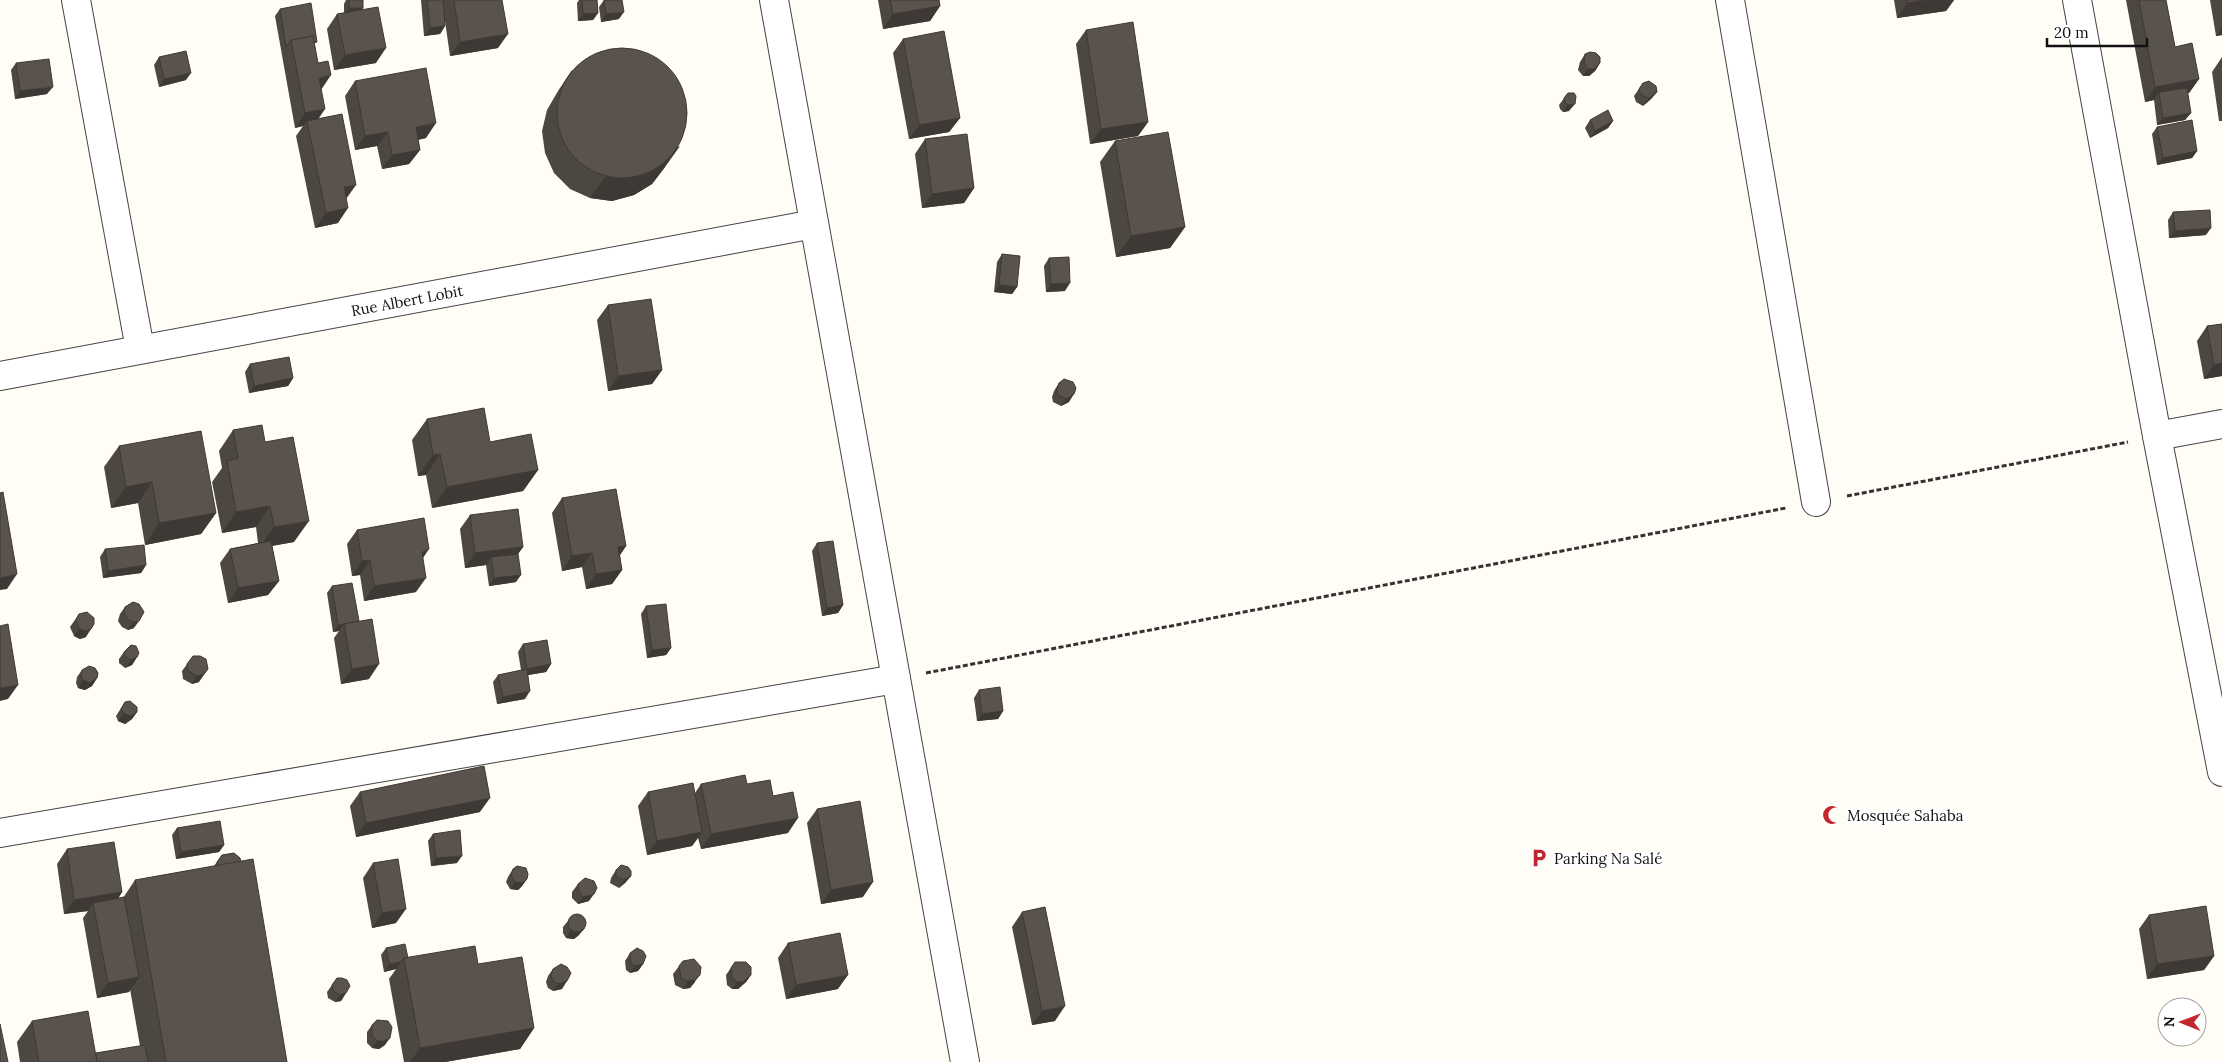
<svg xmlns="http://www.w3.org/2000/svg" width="2222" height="1062" viewBox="0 0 2222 1062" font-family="Lora,serif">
  <rect width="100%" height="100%" fill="#fffdf5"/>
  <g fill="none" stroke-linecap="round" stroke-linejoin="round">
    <g stroke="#444" stroke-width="30">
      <g id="minor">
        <polyline points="76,0 140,349"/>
        <polyline points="1730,0 1816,502"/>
        <polyline points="2077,0 2157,436 2222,772"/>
        <path id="s1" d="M 0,376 L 814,224"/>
        <polyline points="2157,436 2222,424"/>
        <polyline points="0,833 896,679"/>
      </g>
    </g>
    <g stroke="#444" stroke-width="30">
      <polyline id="tertiary" points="774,0 965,1062"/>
    </g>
    <g stroke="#333" stroke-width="3" stroke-dasharray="5 2.5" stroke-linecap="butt">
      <polyline points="1847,496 2128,442"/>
      <polyline points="926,673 1786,508"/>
    </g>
    <use href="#minor" stroke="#fff" stroke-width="28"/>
    <use href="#tertiary" stroke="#fff" stroke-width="28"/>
  </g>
  <g fill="#4d4742">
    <polygon points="346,0 363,0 362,10 376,63 334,70 327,29 337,14 344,13 344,4"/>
    <polygon points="421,0 502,0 498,48 450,56 445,21 445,26 440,34 424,36"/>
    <polygon points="579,0 597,0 598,13 593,20 578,21 577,3"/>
    <polygon points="604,0 619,19 601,22 599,7"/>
    <polygon points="878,0 939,0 940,6 930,21 883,29"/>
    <polygon points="1894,0 1954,0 1946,11 1897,18"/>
    <polygon points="2126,0 2166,0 2175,47 2199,79 2189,93 2187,93 2191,113 2185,120 2157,125 2154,100 2145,102"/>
    <polygon points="2210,0 2222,0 2222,35 2216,36"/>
    <polygon points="280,9 314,46 321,90 318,119 346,199 338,223 315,228 296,136 303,126 295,128 275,16"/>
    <polygon points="1086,30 1148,122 1138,136 1090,144 1076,44"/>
    <polygon points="903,39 960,118 949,132 909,139 893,53"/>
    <polygon points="1585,54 1600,63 1595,71 1589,76 1583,76 1578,70 1580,62"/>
    <polygon points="159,57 186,80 159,87 154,65"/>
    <polygon points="2222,57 2222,121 2219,121 2212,72"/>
    <polygon points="16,63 47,94 15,99 11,70"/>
    <polygon points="572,70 665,167 652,184 634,195 612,201 590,198 570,189 554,173 545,153 542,131 547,110 558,91"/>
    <polygon points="355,81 426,138 418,140 420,150 409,164 382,169 377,146 355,150 345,96"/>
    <polygon points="1643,83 1657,92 1651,99 1643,106 1636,102 1634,96"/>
    <polygon points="1568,93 1569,111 1563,112 1560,109 1559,105"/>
    <polygon points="1590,120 1613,121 1608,128 1590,138 1585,128"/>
    <polygon points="2157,127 2197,151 2192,158 2157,165 2152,134"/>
    <polygon points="925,139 974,188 964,203 922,208 915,154"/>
    <polygon points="1115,141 1185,227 1170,248 1116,257 1100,162"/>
    <polygon points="2173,212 2206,235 2169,238 2168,220"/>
    <polygon points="1002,254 1017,287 1012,294 994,292 997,262"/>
    <polygon points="1049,258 1065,291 1046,292 1044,266"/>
    <polygon points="608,305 662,370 652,384 608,391 597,320"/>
    <polygon points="2222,324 2222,376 2204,379 2197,341 2207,326"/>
    <polygon points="250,364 293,378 288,386 249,393 245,372"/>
    <polygon points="1059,383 1069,402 1061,406 1053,402 1052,397 1054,391"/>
    <polygon points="427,419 490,442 538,470 523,491 432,508 426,475 418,476 412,440"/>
    <polygon points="233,430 265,442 294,542 272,546 279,581 268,595 228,603 220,563 230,549 258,543 256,527 222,533 212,482 222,468 219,451"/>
    <polygon points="119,446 216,513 201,534 145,545 138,503 111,508 104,467"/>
    <polygon points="562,498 626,546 620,555 622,570 612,584 586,589 582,567 562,571 552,513"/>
    <polygon points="470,515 523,547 518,554 516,582 489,586 486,565 465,568 460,529"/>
    <polygon points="357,530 416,592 364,601 360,575 352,576 347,544"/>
    <polygon points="817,543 843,605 838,613 822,616 812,551"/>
    <polygon points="105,549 146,565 141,573 103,578 100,557"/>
    <polygon points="332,586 369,679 341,684 334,638 339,631 333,632 327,593"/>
    <polygon points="133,602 134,628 128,630 122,627 118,621 120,614 125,607"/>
    <polygon points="646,606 671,648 666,655 647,658 641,614"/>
    <polygon points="79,614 86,637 80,639 74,636 70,627"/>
    <polygon points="523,644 551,664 546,672 528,675 525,699 497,704 493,682 498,675 521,670 518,652"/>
    <polygon points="124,652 137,657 132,665 125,668 119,663 119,659"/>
    <polygon points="193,656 199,682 192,684 183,679 182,671"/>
    <polygon points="82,670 97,678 92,686 85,690 78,688 76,683 77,677"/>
    <polygon points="979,690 1003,711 998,719 977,721 974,698"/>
    <polygon points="125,702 137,712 132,719 125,724 118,721 116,716"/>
    <polygon points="701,784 747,784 773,796 788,833 701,849 698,838 692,846 647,855 638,806 648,792 695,793"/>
    <polygon points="360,792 480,812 356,837 350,806"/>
    <polygon points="817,809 863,897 821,904 807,823"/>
    <polygon points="177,828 224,845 219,852 176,859 172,835"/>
    <polygon points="433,834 457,863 431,866 428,841"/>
    <polygon points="67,849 122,892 118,899 123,898 135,880 214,866 222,855 287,1062 20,1062 17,1042 32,1021 95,1053 140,1046 130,989 129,992 97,998 83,918 88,911 64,914 57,864"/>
    <polygon points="373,863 396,923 372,928 363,878"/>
    <polygon points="513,869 527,879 522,886 518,890 510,889 506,882 508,877"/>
    <polygon points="616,870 631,876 625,883 619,888 610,883 611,878"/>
    <polygon points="578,884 589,901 578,904 572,898 572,892"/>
    <polygon points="1022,912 1055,1021 1032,1025 1012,927"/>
    <polygon points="2149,915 2214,956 2204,970 2147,979 2139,929"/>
    <polygon points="572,916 579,935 574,939 566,938 563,933 563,927"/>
    <polygon points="788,943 838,989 786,999 778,958"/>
    <polygon points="386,948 408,958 478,964 534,1028 520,1049 445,1062 404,1062 389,979 396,969 384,972 381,955"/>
    <polygon points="630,953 643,964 638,971 630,973 626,970 625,961"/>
    <polygon points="683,961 695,982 690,988 683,989 675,985 673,974"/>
    <polygon points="735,962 751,975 746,982 738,989 732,989 727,985 726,975"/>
    <polygon points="553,969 562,989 553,991 548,988 546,982 548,976"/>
    <polygon points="337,978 346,993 341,1001 335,1002 328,998 327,992"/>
    <polygon points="372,1025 385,1045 379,1049 372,1048 367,1043 367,1032"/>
  </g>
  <g fill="#3f3936">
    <polygon points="1931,0 1954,0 1946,11 1897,18 1907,3"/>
    <polygon points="940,6 930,21 883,29 893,14"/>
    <polygon points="349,8 363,8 358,15 344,15"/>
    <polygon points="624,12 619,19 601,22 606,14"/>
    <polygon points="598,13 593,20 578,21 583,14"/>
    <polygon points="445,26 440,34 424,36 430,28"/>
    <polygon points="2222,27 2222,35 2216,36"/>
    <polygon points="508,34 498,48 450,56 460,42"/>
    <polygon points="386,48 376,63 334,70 345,55"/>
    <polygon points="1600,63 1595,71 1589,76 1583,76 1588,69"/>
    <polygon points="191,73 186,80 159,87 164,79"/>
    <polygon points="331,75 321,90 319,78"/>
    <polygon points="2199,79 2189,93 2160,99 2159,92 2154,100 2145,102 2155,87"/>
    <polygon points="53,87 47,94 15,99 20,91"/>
    <polygon points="1657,92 1651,99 1643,106 1649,98"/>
    <polygon points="1575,104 1569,111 1563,112 1568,105"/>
    <polygon points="325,109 315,124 307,121 303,126 295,128 305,113"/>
    <polygon points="2191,113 2185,120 2157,125 2163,118"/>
    <polygon points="960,118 949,132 909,139 919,125"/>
    <polygon points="1613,121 1608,128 1590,138 1595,131"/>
    <polygon points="1148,122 1138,136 1090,144 1101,129"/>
    <polygon points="436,123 426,138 405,142 416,127"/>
    <polygon points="388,132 377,146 355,150 365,136"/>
    <polygon points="680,146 665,167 652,184 634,195 612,201 590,198 605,177"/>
    <polygon points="420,150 409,164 382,169 392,155"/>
    <polygon points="2197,151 2192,158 2157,165 2163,158"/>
    <polygon points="356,185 346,199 344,187"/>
    <polygon points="974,188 964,203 922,208 932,194"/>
    <polygon points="348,208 338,223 315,228 326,213"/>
    <polygon points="1185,227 1170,248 1116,257 1131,236"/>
    <polygon points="2211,228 2206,235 2169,238 2175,231"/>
    <polygon points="1070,283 1065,291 1046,292 1051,284"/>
    <polygon points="999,285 1017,287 1012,294 994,292"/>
    <polygon points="2222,363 2222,376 2204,379 2214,365"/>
    <polygon points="662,370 652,384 608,391 618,376"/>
    <polygon points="293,378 288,386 249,393 254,386"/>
    <polygon points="1074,394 1069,402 1061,406 1066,399"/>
    <polygon points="440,454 426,475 418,476 433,455"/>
    <polygon points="538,470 523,491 432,508 447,487"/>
    <polygon points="152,482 138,503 111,508 126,487"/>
    <polygon points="270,506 256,527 222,533 236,512"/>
    <polygon points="216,513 201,534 145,545 159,523"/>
    <polygon points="309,521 294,542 259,548 274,527"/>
    <polygon points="626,546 616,561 618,547"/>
    <polygon points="523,547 513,561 491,557 486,565 465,568 475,553"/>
    <polygon points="429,549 419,564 422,552"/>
    <polygon points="592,553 582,567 562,571 572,556"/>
    <polygon points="370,560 360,575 352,576 362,561"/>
    <polygon points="146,565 141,573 103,578 108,571"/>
    <polygon points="622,570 612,584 586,589 596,574"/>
    <polygon points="17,574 7,589 0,590 0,578"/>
    <polygon points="521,575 516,582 489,586 494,578"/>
    <polygon points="426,578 416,592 364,601 374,586"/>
    <polygon points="279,581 268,595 228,603 238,588"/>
    <polygon points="843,605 838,613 822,616 827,608"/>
    <polygon points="139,621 134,628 128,630 133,622"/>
    <polygon points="344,624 339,631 333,632 338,625"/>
    <polygon points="79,629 91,629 86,637 80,639 74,636"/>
    <polygon points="671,648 666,655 647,658 652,650"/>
    <polygon points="137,657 132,665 125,668 131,660"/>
    <polygon points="379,664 369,679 341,684 352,669"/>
    <polygon points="551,664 546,672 522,676 527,669"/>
    <polygon points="208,669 199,682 192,684 197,676"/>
    <polygon points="97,678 92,686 85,690 78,688 83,680"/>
    <polygon points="18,685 8,699 0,701 0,688"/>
    <polygon points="530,691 525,699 497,704 503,697"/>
    <polygon points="1003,711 998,719 977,721 982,714"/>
    <polygon points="137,712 132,719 125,724 118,721 124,714"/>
    <polygon points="490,798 480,812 356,837 366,823"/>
    <polygon points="798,818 788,833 701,849 711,834"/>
    <polygon points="702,832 692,846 647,855 657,841"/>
    <polygon points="224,845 219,852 176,859 181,852"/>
    <polygon points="462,856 457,863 431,866 436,858"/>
    <polygon points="631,876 625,883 619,888 624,880"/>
    <polygon points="527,879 522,886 518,890 510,889 515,882"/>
    <polygon points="873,882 863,897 821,904 831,890"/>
    <polygon points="122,892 112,907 93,903 88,911 64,914 74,900"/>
    <polygon points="594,894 589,901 578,904 583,897"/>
    <polygon points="406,909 396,923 372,928 382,913"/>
    <polygon points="585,928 579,935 574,939 566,938 571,930"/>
    <polygon points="2214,956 2204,970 2147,979 2157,964"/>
    <polygon points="401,962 396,969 384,972 389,964"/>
    <polygon points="643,964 638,971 630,973 635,966"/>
    <polygon points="700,975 690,988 683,989 688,981"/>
    <polygon points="751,975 746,982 738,989 732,989 737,982"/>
    <polygon points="848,975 838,989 786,999 796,985"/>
    <polygon points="139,977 129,992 97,998 108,983"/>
    <polygon points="567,981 562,989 553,991 558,984"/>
    <polygon points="346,993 341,1001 335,1002 340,995"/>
    <polygon points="1065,1006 1055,1021 1032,1025 1042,1011"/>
    <polygon points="534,1028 520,1049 445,1062 410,1062 420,1048"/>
    <polygon points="390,1038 385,1045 379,1049 372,1048 377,1041"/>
  </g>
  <g fill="#5a524d" stroke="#3f3936">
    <rect x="349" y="0" width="14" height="8"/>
    <polygon points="427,0 443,0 445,26 430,28"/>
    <polygon points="454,0 502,0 508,34 460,42"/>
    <polygon points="582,0 597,0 598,13 583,14"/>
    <polygon points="604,0 622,0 624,12 606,14"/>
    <polygon points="890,0 939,0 940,6 893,14"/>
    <polygon points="1907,0 1931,0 1907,3"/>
    <polygon points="2139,0 2166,0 2175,47 2192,43 2199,79 2155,87"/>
    <polygon points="311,3 317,42 314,43 313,36 291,40 286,47 280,9"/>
    <polygon points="378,7 386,48 345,55 337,14"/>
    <polygon points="1133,22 1148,122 1101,129 1086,30"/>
    <polygon points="944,31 960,118 919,125 903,39"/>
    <polygon points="313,36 318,63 328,61 331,75 319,78 325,109 305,113 291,40"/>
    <circle cx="622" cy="113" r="65"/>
    <polygon points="186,51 191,73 164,79 159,57"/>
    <polygon points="1590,52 1596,53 1600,57 1600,63 1594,69 1588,69 1584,62 1585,54"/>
    <polygon points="49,59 53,87 20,91 16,63"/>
    <polygon points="426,68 436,123 416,127 420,150 392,155 388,132 365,136 355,81"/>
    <polygon points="1649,81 1656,86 1657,92 1649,98 1641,95 1639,89 1643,83"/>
    <polygon points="2187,88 2191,113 2163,118 2159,92"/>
    <polygon points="1568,93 1574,93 1576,96 1575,104 1568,105 1565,102 1564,98"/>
    <polygon points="1608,110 1613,121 1595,131 1590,120"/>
    <polygon points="342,114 356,185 344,187 348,208 326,213 307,121"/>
    <polygon points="2192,120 2197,151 2163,158 2157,127"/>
    <polygon points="1168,132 1185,227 1131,236 1115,141"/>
    <polygon points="967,134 974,188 932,194 925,139"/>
    <polygon points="2210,210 2211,228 2175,231 2173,212"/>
    <polygon points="1002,254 1020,256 1017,287 999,285"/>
    <polygon points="1069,257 1070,283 1051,284 1049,258"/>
    <polygon points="651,299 662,370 618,376 608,305"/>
    <polygon points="2222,324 2222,363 2214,365 2207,326"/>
    <polygon points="289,357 293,378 254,386 250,364"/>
    <polygon points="1064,379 1073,382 1076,388 1074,394 1066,399 1058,395 1057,389 1059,383"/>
    <polygon points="484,408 490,442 531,434 538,470 447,487 440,454 433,455 427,419"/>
    <polygon points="262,425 265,442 293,437 309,521 274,527 270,506 236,512 227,461 238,458 233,430"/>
    <polygon points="201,431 216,513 159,523 152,482 126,487 119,446"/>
    <polygon points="616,489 626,546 618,547 622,570 596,574 592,553 572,556 562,498"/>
    <polygon points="3,492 17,574 0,578 0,493"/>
    <polygon points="518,509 523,547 475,553 470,515"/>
    <polygon points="424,518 429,549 422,552 426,578 374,586 370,560 362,561 357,530"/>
    <polygon points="271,541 279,581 238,588 230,549"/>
    <polygon points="833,541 843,605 827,608 817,543"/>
    <polygon points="144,545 146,565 108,571 105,549"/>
    <polygon points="518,554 521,575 494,578 491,557"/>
    <polygon points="352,583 359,621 338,625 332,586"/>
    <polygon points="133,602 139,604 144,612 139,621 133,622 127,619 124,613 125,607"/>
    <polygon points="666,604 671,648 652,650 646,606"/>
    <polygon points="87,612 94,618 94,624 91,629 85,631 79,629 76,620 79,614"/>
    <polygon points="372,619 379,664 352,669 344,624"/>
    <polygon points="8,624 18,685 0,688 0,626"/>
    <polygon points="547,640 551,664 527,669 523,644"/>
    <polygon points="131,645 136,646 139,653 137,657 131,660 125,656 124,652"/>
    <polygon points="193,656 200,656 206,659 208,669 204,674 197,676 188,671 187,664"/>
    <polygon points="89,666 95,668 98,673 97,678 90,683 83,680 81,675 82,670"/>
    <polygon points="527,669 530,691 503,697 498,675"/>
    <polygon points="1000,687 1003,711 982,714 979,690"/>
    <polygon points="130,701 137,707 137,712 131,716 124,714 121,709 125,702"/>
    <polygon points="484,766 490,798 366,823 360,792"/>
    <polygon points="745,775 747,784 770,780 773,796 793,792 798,818 711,834 701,784"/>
    <polygon points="693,783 702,832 657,841 648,792"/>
    <polygon points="860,801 873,882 831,890 817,809"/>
    <polygon points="220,821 224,845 181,852 177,828"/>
    <polygon points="460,830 462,856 436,858 433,834"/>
    <polygon points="114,842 122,892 74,900 67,849"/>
    <polygon points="234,853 240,858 241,862 218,866 217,862 222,855"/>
    <polygon points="253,859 287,1062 166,1062 135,880"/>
    <polygon points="398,859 406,909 382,913 373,863"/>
    <polygon points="621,865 628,867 631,871 631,876 624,880 616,876 616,870"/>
    <polygon points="517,866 526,868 528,874 527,879 523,883 515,882 511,875 513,869"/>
    <polygon points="585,878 594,881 597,888 594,894 583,897 578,890 578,884"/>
    <polygon points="124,897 139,977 108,983 93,903"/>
    <polygon points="2206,906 2214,956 2157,964 2149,915"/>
    <polygon points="1045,907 1065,1006 1042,1011 1022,912"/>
    <circle cx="577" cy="923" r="9"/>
    <polygon points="840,933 848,975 796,985 788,943"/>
    <polygon points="405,944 408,958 404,958 401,962 389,964 386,948"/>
    <polygon points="475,946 478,964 522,957 534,1028 420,1048 404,958"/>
    <polygon points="637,948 643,951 646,956 643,964 635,966 631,963 630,953"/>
    <polygon points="694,959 701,967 700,975 695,980 688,981 681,978 679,966 683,961"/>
    <polygon points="735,962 746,962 751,967 751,975 743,982 737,982 732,978 731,968"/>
    <polygon points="561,964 567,967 571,973 567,981 558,984 553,981 551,975 553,969"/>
    <polygon points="337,978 342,978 347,980 350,986 346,993 340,995 333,991 332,985"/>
    <polygon points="88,1011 97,1062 39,1062 32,1021"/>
    <polygon points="377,1020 388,1021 392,1027 390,1038 384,1041 377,1041 372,1036 372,1025"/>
    <polygon points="0,1024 8,1062 0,1062"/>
    <polygon points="145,1045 148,1062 97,1062 96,1053"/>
  </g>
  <defs>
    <g id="mosque-bare" transform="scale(1.5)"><path d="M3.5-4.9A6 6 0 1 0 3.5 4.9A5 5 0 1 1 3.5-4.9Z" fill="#c4262e" stroke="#fff" stroke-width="2.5" paint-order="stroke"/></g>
    <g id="parking-bare" transform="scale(1.5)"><path d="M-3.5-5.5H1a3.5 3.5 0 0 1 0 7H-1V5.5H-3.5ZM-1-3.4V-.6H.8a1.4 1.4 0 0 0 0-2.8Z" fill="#c4262e" stroke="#fff" stroke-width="2.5" paint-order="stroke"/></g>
  </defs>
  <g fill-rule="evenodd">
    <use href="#mosque-bare" x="1832" y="815"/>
    <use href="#parking-bare" x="1539" y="858"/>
  </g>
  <g text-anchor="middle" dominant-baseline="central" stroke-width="5" stroke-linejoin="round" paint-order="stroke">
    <g font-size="15" fill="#111" stroke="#fff">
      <text stroke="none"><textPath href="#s1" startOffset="414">Rue Albert Lobit</textPath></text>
    </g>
    <g font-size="15" fill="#111" stroke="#fff" text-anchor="start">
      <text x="1847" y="815">Mosquée Sahaba</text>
      <text x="1554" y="858">Parking Na Salé</text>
    </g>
  </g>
  <g transform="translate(2182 1022) rotate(271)"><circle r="24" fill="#ffffff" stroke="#a0a0a0"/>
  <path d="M0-4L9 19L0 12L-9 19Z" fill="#c4262e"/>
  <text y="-8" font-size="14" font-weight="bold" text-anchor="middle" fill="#111111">N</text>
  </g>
  <path d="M2047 38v8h100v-8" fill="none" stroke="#111111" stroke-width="2.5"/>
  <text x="2054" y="38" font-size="15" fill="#111111" stroke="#ffffff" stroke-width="4" paint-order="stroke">20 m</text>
</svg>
